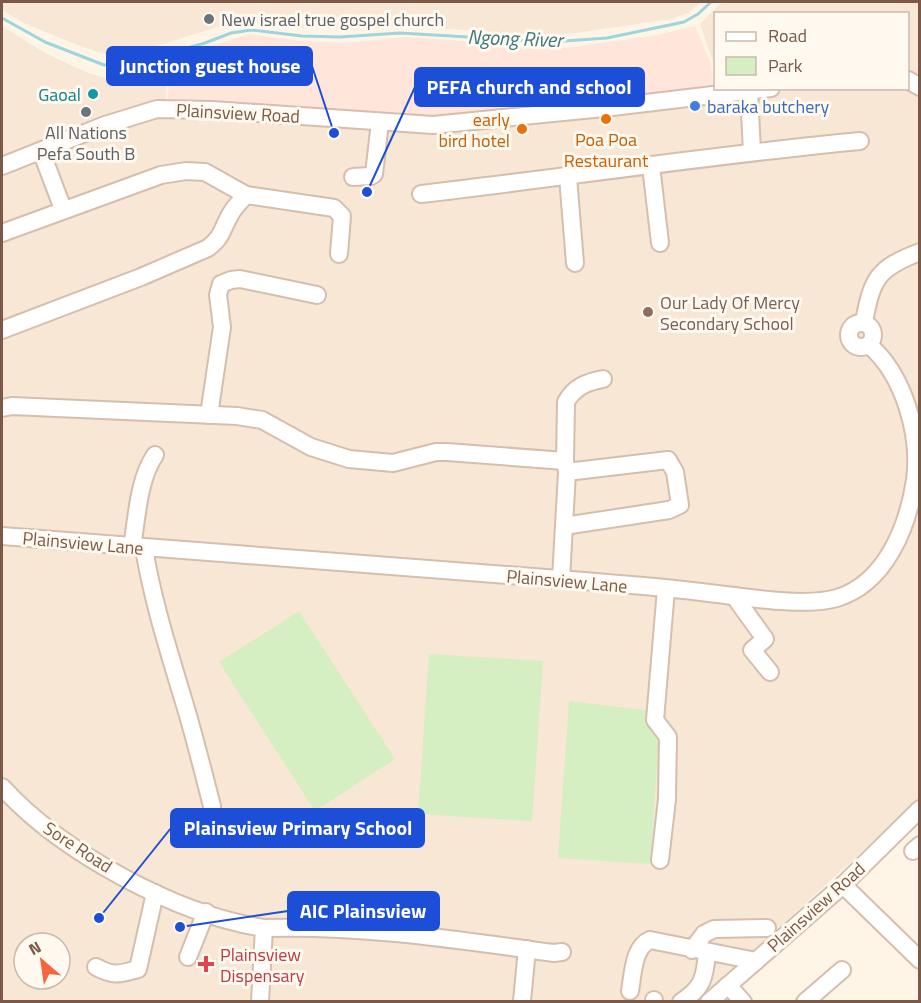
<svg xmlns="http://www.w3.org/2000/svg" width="921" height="1003" viewBox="0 0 921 1003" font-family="'Titillium Web',sans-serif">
  <rect width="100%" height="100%" fill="#fff5e7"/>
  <g fill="#f7e7d4" fill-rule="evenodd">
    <polygon points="2,2 701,2 688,13 671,19 555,36 402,26 353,30 302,28 253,22 227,24 131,54 115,56 101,53 72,43 24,23 2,10"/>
    <polygon points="722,2 919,2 919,76 908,70 908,14 716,14 715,68 700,24"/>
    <path d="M 2,26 L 45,53 L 86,72 L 108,79 L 140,75 L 168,66 L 165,110 L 489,116 L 814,89 L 908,88 L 920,93 L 919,800 L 698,1001 L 2,1001 ZM 24,943 L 60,943 L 60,979 L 24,979 Z"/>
  </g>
  <polygon fill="#ffe5da" points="695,26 711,64 714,93 421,116 168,103 169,59 249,34 300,41 347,43 404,37 566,48 657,35"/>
  <g fill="#d5efc3">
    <polygon points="299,611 395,759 315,811 219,662"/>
    <polygon points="429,654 543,661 532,821 418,814"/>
    <polygon points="569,701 661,712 650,864 558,858"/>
  </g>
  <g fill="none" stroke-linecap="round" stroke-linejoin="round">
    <polyline stroke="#9dd5de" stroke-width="3" points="2,18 45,42 104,65 137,62 205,43 231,33 251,30 302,36 340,37 400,33 550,42 607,38 684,22 698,14 711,2"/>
    <g stroke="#d5bead" stroke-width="20">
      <g id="minor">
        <polyline points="908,80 920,87"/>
        <polyline points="749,91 752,152"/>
        <polyline points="41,151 63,209"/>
        <polyline points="2,166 105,125 157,109 212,110 433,125 604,108 771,88"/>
        <polyline points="651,166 660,243"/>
        <polyline points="353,177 371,176 374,174 380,122"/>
        <polyline points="568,177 575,263"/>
        <path d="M 421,194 C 567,177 713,155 860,141"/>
        <polyline points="2,233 161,175 186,171 205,172 246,195"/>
        <path d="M 864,322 C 872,279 877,268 920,252"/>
        <circle cx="861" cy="335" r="12"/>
        <path d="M 2,330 L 141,277 L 208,248 C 223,236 221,231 230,215 C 234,207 241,201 246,195 L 334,208 L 342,216 L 339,254"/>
        <polyline points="2,408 12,406 237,416 262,420 311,447 349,459 393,463 436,452 447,452 565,461"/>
        <polyline points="209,415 222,327 218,295 221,284 231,280 240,279 317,295"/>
        <polyline points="564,526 669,510 680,505 675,472 668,460 567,472"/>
        <path d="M 2,536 C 187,551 373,563 559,579 C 606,583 654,586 701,592 C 738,596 803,608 837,598 C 886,583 908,526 915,480 C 921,435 904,375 869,345"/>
        <path d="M 132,547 C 137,518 138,480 155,455"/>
        <path d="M 144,548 C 153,604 171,658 187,712 C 196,743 204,775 212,806"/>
        <path d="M 561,579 L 567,472 L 565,461 L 566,402 C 574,387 587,382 603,379"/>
        <polyline points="734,596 765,639 752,650 770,672"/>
        <path d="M 2,787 C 61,852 177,915 264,928 L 260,1002"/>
        <polyline points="913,851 920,845"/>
        <polyline points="660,860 667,799 668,737 655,720 666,589"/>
        <polyline points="843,885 920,960"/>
        <path d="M 264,928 C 361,925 458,940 554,953 L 562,952"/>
        <polyline points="692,950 704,934 714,929 767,928"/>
        <polyline points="188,957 206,912"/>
        <path d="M 96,967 C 115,977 119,974 138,969 L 155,893"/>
        <polyline points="728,985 743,1002"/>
        <path d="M 630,991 C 633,975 633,947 650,940 L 756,961"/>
        <polyline points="522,1001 527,949"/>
        <polyline points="654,1002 654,1000"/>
        <path d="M 681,1002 C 703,988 705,977 707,952"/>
        <polyline points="709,1002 843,885 920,809"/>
        <polyline points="805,1002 842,970"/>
      </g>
    </g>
    <use href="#minor" stroke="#fff" stroke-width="16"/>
  </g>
  <g fill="#6b7280" stroke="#fff9ef" stroke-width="2">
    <circle cx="209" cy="19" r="6"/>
    <circle cx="86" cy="112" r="6"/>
  </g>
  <circle fill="#0f9aa8" stroke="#fff9ef" stroke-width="2" cx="93" cy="94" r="6"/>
  <circle fill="#3f7fe0" stroke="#fff9ef" stroke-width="2" cx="695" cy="106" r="6"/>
  <g fill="#e8710a" stroke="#fff9ef" stroke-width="2">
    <circle cx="606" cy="119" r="6"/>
    <circle cx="522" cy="129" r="6"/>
  </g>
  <circle fill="#8d6e63" stroke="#fff9ef" stroke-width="2" cx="648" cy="312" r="6"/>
  <path fill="#e0444e" stroke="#fff9ef" stroke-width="2" d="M203 955h6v6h6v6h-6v6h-6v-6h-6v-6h6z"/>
  <g text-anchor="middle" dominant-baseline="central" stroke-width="6" stroke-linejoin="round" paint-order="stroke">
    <g font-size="18" fill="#5b616d" stroke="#fff9ef" text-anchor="start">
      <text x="221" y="19">New israel true gospel church</text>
      <text x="86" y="132" text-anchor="middle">All Nations<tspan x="86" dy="21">Pefa South B</tspan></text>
    </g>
    <g font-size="18" fill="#0d838f" stroke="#fff9ef" text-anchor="end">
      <text x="81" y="94">Gaoal</text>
    </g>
    <g font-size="18" fill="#366cbe" stroke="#fff9ef" text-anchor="start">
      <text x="707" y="106">baraka butchery</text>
    </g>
    <g font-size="18" fill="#7c5947" stroke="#fff9ef">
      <text transform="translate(238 113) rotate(3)">Plainsview Road</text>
      <text transform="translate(83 543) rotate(5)">Plainsview Lane</text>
      <text transform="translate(567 581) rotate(5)">Plainsview Lane</text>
      <text transform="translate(78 847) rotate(33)">Sore Road</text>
      <text transform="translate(816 907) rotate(-42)">Plainsview Road</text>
    </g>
    <g font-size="18" fill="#c56008" stroke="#fff9ef" text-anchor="end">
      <text x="510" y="119">early<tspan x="510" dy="21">bird hotel</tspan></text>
      <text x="606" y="139" text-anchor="middle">Poa Poa<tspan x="606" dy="21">Restaurant</tspan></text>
    </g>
    <g font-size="18" fill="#785e54" stroke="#fff9ef" text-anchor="start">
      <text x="660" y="302">Our Lady Of Mercy<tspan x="660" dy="21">Secondary School</tspan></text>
    </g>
    <g font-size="18" fill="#be3a42" stroke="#fff9ef" text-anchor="start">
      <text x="220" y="954">Plainsview<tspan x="220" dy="21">Dispensary</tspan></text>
    </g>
    <g font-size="20" font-style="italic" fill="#397782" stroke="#fff9ef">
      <text transform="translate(515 38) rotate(2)">Ngong River</text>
    </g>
  </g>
  <path fill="none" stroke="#1d4ed8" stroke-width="2" d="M334 133L312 66M367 192L415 87M99 918L171 828M180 927L288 911"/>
  <g fill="#1d4ed8" stroke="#fff9ef" stroke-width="2">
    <circle cx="334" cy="133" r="6"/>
    <circle cx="367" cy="192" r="6"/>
    <circle cx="99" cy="918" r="6"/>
    <circle cx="180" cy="927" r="6"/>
  </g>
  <g fill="#1d4ed8" stroke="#1d4ed8" stroke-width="2">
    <rect x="107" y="47" width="205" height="38" rx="6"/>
    <rect x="415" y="68" width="229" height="38" rx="6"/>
    <rect x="171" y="809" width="253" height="38" rx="6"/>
    <rect x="288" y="892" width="151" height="38" rx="6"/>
  </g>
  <g font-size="20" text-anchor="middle" font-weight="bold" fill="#fff">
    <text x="210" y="73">Junction guest house</text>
    <text x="529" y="94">PEFA church and school</text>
    <text x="298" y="835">Plainsview Primary School</text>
    <text x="363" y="918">AIC Plainsview</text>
  </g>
  <rect width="921" height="1003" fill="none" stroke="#7c5947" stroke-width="6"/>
  <rect x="714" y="12" width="195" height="78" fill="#fff9ef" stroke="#cbb9ac" stroke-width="1.5"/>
  <rect x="726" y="32" width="30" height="9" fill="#ffffff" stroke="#cbb9ac" stroke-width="1.5"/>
  <text x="768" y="42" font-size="18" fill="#7c5947">Road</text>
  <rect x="726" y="57" width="30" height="18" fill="#d5efc3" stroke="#cbb9ac" stroke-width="1.5"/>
  <text x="768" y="72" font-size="18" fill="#7c5947">Park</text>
  <g transform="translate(42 961) rotate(331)"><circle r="28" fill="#fff9ef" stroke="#cbb9ac" stroke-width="1.5"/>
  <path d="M0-4.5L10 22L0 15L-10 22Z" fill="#f5663f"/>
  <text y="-9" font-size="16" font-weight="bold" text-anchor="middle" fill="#7c5947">N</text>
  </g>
</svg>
